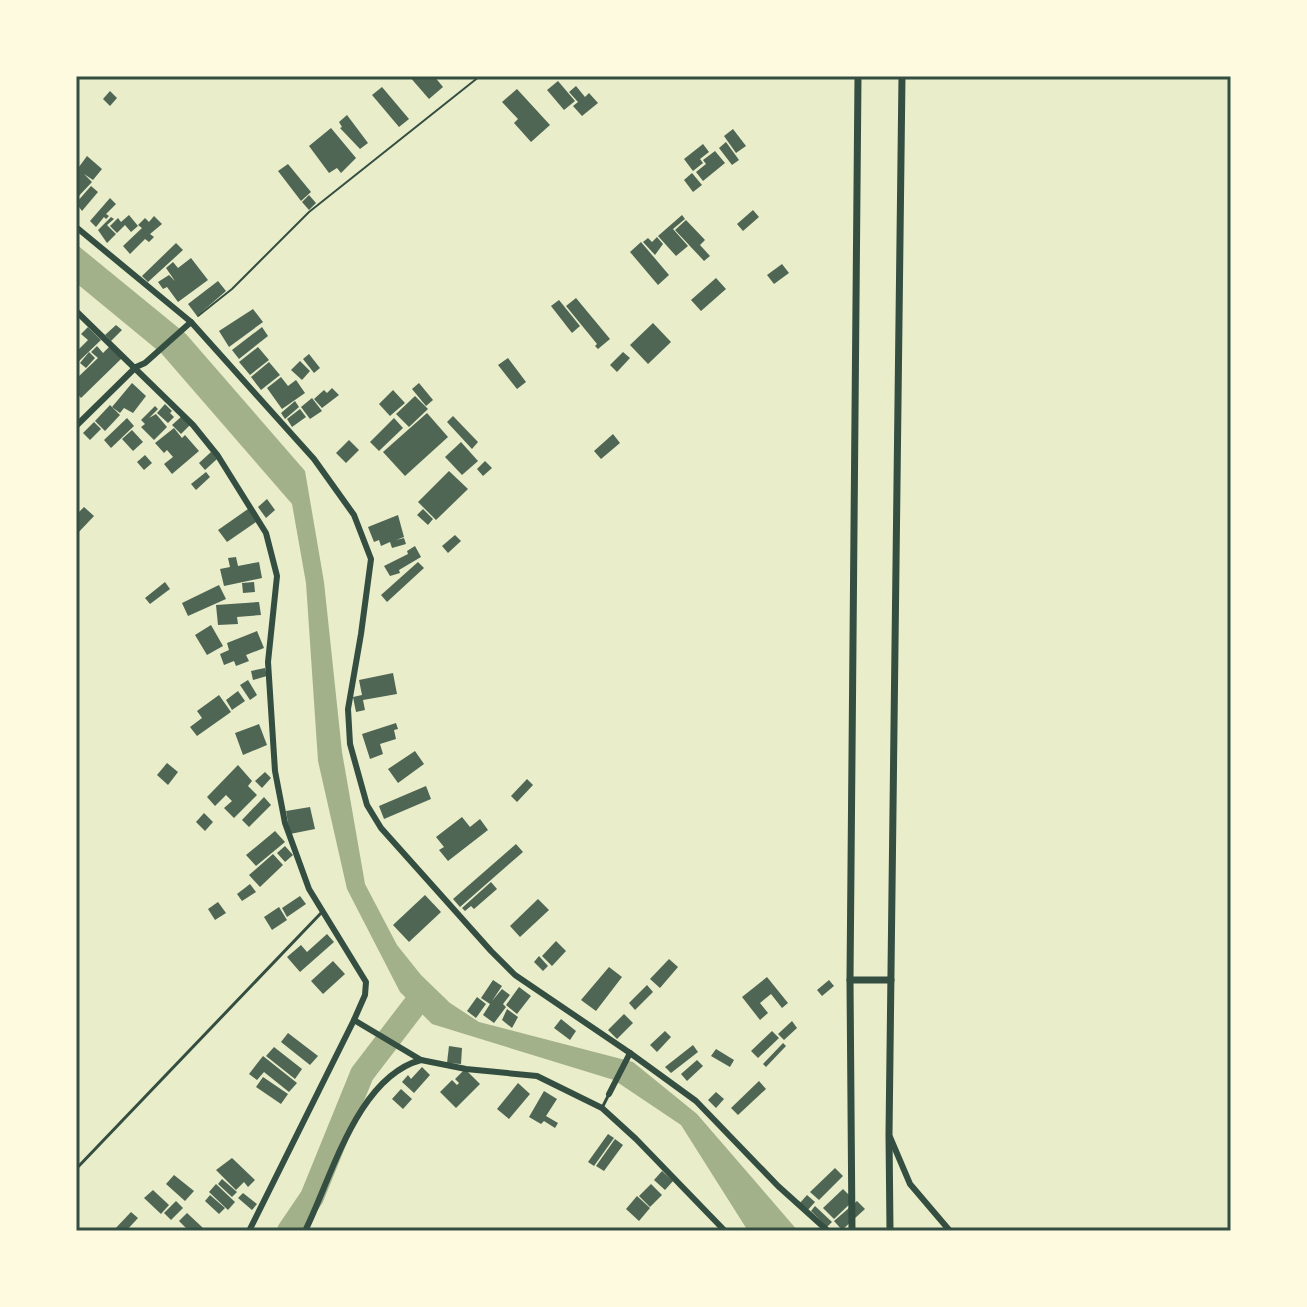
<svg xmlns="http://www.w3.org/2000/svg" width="1307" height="1307" viewBox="0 0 1307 1307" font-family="'Source Serif 4',serif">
  <rect width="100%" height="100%" fill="#e9edc9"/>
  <polygon fill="#a3b18a" points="76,244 186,334 305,471 324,582 342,752 365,884 397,945 421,975 450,1003 479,1022 633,1062 697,1114 798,1231 748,1231 681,1125 614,1080 432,1024 400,992 347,889 318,761 306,583 292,504 161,353 76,283"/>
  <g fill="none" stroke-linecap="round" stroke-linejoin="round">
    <polyline stroke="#a3b18a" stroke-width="24" points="289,1231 312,1197 362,1074 414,1006"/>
  </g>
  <g fill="#4f6655">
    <polygon points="409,76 434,76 443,87 429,99"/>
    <polygon points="558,81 575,101 564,110 547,90"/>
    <polygon points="576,86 585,97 589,93 598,103 582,116 573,106 578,102 569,92"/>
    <polygon points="382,87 409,119 399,127 372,95"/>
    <polygon points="517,89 550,125 531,142 514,123 518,119 502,102"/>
    <polygon points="110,91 117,98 110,106 103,99"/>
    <polygon points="347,115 368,143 360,149 340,128 342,127 339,122"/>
    <polygon points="331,128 356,158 341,173 337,168 329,173 309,146"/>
    <polygon points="733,129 746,146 736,153 724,136"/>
    <polygon points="726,142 739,160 732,165 719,148"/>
    <polygon points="703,144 709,152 700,159 703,163 693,171 684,159"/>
    <polygon points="715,151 725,163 703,181 696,172 706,164 703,160"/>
    <polygon points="87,156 102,169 93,180 84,174 92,182 76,199 76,171"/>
    <polygon points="288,164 311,192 301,201 278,171"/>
    <polygon points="692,173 702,185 693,192 684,180"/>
    <polygon points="91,186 98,192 82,211 76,203"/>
    <polygon points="309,195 316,203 309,210 302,202"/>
    <polygon points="110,198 116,204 106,214 109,216 106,219 104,217 96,227 90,221"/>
    <polygon points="753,210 759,217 743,231 737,224"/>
    <polygon points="129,215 138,226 131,232 125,225 117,233 110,226 118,218 121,222"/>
    <polygon points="682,215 685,219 673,229 688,246 676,256 658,236"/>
    <polygon points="154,216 162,224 150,234 154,237 149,242 145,239 130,254 123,246 142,228 138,225 145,218 149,222"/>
    <polygon points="111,217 114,219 107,225 116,234 107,243 98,230"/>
    <polygon points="686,220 705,240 700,245 710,256 704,261 675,230"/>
    <polygon points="657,237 663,244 655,255 643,242 648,238 652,242"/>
    <polygon points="641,242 669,275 658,285 630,252"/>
    <polygon points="176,243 183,250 148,282 142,276"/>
    <polygon points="191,258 208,280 178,302 167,287 163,289 158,282 169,275 175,281 166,268 173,262 178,268"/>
    <polygon points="782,264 789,273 774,284 767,275"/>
    <polygon points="716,278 726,289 701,311 691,300"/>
    <polygon points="218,281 226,291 197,316 188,304"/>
    <polygon points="576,298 610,339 598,349 595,346 597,344 566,306"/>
    <polygon points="559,300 580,326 572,333 551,306"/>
    <polygon points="253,309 263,322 229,347 219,331"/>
    <polygon points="653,323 671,342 648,364 630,345"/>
    <polygon points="116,325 122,330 111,341 105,335"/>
    <polygon points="88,327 101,340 76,364 76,352 88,340 81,334"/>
    <polygon points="262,327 268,336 239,359 232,350"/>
    <polygon points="97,346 103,353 110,346 122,358 81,398 76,392 76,379 98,358 91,352"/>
    <polygon points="258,347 269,360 250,375 239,362"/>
    <polygon points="89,352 95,358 86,368 80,363"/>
    <polygon points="623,352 630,358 617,372 610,365"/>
    <polygon points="309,354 320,368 314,373 303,359"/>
    <polygon points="508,358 526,382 517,389 498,365"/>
    <polygon points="300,361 310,371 302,380 291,370"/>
    <polygon points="269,362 280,375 261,390 251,377"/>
    <polygon points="281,377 288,386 296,380 305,393 282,409 267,388"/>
    <polygon points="132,383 146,396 133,413 124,408 120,413 112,407"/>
    <polygon points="419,383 433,400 426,406 412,389"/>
    <polygon points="332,388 339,395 322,408 314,399 324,390 327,393"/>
    <polygon points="393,390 405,403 390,416 379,404"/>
    <polygon points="415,396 428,409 409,427 396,414"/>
    <polygon points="312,398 322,411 310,419 301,407"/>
    <polygon points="295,401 299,407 285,419 281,413"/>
    <polygon points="165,404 172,411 170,413 174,417 168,423 157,413"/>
    <polygon points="110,405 120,415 105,431 95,421"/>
    <polygon points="155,406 158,409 149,418 156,414 167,427 154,440 141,427 145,424 141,420"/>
    <polygon points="300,409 306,417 292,427 287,419"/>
    <polygon points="427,413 448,437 405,476 383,452"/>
    <polygon points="182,416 190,425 181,434 172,425"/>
    <polygon points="453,416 478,442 472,449 447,422"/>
    <polygon points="127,418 134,426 111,448 104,440"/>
    <polygon points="394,418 403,428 379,451 370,442"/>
    <polygon points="94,422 101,429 90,440 83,433"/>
    <polygon points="174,428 182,438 185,435 199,451 172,474 164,464 173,457 167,450 164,453 155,443"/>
    <polygon points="132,430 143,442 133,451 122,439"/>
    <polygon points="613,434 620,443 601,459 594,451"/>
    <polygon points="349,440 359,450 346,463 336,453"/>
    <polygon points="461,442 478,461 462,475 445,457"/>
    <polygon points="211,452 217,459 205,470 199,463"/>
    <polygon points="145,455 152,463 144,470 137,462"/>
    <polygon points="485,461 492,468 483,476 477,469"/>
    <polygon points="449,471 468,489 436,520 418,502"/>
    <polygon points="206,472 210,477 196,490 191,484"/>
    <polygon points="267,499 275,510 266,518 258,507"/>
    <polygon points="84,507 94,516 76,535 76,515"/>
    <polygon points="248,509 256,522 227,542 218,530"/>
    <polygon points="423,509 433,519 428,525 417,515"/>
    <polygon points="398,515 404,537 396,540 404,538 406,544 392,548 390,542 381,546 379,540 374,542 368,527"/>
    <polygon points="455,535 461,541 448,553 442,546"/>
    <polygon points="415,546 421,557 399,570 400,573 390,576 384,566 408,554 407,551"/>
    <polygon points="236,557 238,566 259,562 262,578 224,586 220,569 230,567 228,558"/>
    <polygon points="418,562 424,568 387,602 381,595"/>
    <polygon points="165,582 170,589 150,604 145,598"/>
    <polygon points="254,582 255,592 243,593 242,583"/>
    <polygon points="219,585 226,599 188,616 182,603"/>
    <polygon points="259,602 261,615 237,617 238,624 218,625 216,605"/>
    <polygon points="211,625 223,646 207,655 195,635"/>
    <polygon points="257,631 264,648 246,655 249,661 236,666 234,661 224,665 220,654 229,650 227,643"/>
    <polygon points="265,668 267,676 253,680 251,671"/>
    <polygon points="393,673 397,694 363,700 365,710 356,712 353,697 362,695 359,680"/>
    <polygon points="248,680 257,695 250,700 240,685"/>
    <polygon points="238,691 245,701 232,710 226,700"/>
    <polygon points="219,695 231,712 197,736 190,727 202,718 197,711"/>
    <polygon points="396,723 398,729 394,730 396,739 380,744 383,754 370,759 362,734"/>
    <polygon points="259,724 267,745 243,755 235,733"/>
    <polygon points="415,751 424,764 398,783 388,769"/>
    <polygon points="167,763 178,772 168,785 157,775"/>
    <polygon points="238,765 252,781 248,786 257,795 234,818 224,808 232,801 226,795 215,806 207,797"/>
    <polygon points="265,772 271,778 262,788 255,781"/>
    <polygon points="527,779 533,785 517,802 511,796"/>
    <polygon points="426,786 431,799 384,819 379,806"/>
    <polygon points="264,797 271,805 249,827 242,820"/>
    <polygon points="310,807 315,829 290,834 286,811"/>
    <polygon points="204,813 213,822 205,831 196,822"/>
    <polygon points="462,817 470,827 480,819 488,830 448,861 439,850 444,847 436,837"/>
    <polygon points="275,831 285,842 256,866 246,855"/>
    <polygon points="516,844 523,852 460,907 453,899"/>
    <polygon points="285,846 293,855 285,862 277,853"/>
    <polygon points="273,854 283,865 260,887 249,875"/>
    <polygon points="491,882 497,889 474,909 471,906 465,911 462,908"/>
    <polygon points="250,884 256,892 242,901 237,894"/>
    <polygon points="425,895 441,912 409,942 393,925"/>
    <polygon points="300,896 306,904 287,917 282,908"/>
    <polygon points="538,899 549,910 520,937 510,926"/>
    <polygon points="218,902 226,913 215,920 208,909"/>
    <polygon points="279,907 287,920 272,930 264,917"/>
    <polygon points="327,934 334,942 300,972 287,957 301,945 307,952"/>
    <polygon points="556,941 566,951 552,966 542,956"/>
    <polygon points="539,956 548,966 543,971 534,962"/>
    <polygon points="669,959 678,967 660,988 650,979"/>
    <polygon points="333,961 345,974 323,994 311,981"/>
    <polygon points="609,967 622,977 596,1011 581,1000"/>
    <polygon points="767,977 788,1003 782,1008 771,994 760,1003 768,1013 760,1020 742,997"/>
    <polygon points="493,980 502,986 492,1001 502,989 510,995 503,1004 506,1007 494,1023 483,1015 490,1004 481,998"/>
    <polygon points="829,980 834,986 822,996 817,990"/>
    <polygon points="647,985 653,992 635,1010 629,1003"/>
    <polygon points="519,987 531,996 517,1014 506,1005"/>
    <polygon points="477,997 486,1004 476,1018 467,1011"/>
    <polygon points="507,1009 518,1017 512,1028 502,1020"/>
    <polygon points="624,1014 633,1023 617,1039 608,1030"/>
    <polygon points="561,1019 576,1031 570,1040 554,1028"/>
    <polygon points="792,1021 797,1028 784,1040 778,1034"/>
    <polygon points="665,1031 671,1037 657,1052 650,1045"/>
    <polygon points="772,1031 779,1038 758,1058 751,1051"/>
    <polygon points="288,1033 318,1056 310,1065 281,1042"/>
    <polygon points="783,1043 786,1046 766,1067 763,1064"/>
    <polygon points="693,1045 698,1052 671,1073 665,1067"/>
    <polygon points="449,1046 462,1048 461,1064 447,1063"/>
    <polygon points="274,1047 302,1069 295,1079 266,1056"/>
    <polygon points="716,1049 734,1060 730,1067 711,1056"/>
    <polygon points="263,1056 297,1083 289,1092 264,1072 257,1080 249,1074"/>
    <polygon points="697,1060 703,1066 687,1081 681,1074"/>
    <polygon points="422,1067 430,1075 414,1093 402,1082 408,1075 411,1079"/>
    <polygon points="465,1069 480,1084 456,1108 440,1092 452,1080 457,1085 459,1083 455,1079"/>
    <polygon points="263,1077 288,1094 281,1104 256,1087"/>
    <polygon points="759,1081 766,1089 738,1115 731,1108"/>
    <polygon points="518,1083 530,1094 509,1119 497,1109"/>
    <polygon points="401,1089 412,1099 403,1109 392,1099"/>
    <polygon points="544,1091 557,1099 546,1116 558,1123 555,1128 544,1121 541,1124 529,1117"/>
    <polygon points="716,1092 724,1099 716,1108 708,1100"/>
    <polygon points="608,1134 614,1138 594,1166 588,1162"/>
    <polygon points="615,1139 623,1145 604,1171 596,1166"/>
    <polygon points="232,1158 255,1180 248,1187 244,1182 236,1190 216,1170"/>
    <polygon points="835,1168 843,1176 819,1200 810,1192"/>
    <polygon points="662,1171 673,1181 665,1190 654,1180"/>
    <polygon points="174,1175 194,1191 185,1201 166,1184"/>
    <polygon points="222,1179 237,1192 232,1197 218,1184"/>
    <polygon points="216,1184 235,1202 228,1210 209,1192"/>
    <polygon points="651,1184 662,1195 650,1207 639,1196"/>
    <polygon points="843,1189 854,1200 834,1219 823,1208"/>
    <polygon points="153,1190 169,1205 161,1214 144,1198"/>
    <polygon points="243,1193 257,1204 252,1210 238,1198"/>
    <polygon points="210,1195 225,1208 219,1214 205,1201"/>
    <polygon points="807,1195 815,1202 807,1211 799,1204"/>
    <polygon points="637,1196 650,1208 639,1221 626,1209"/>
    <polygon points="176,1201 183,1208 171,1220 164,1213"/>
    <polygon points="857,1201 865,1209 842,1230 834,1221"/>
    <polygon points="815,1206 832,1222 827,1227 811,1211"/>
    <polygon points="131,1212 138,1218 126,1231 113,1231"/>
    <polygon points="187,1213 202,1227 205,1231 189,1231 179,1221"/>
  </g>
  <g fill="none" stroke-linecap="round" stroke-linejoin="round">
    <polyline stroke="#344e41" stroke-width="2" points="198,316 232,289 309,212 480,76"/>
    <g stroke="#344e41" stroke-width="3">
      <polyline points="602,1108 609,1094"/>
      <polyline points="76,1169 322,912"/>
    </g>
    <g stroke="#344e41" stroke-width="6">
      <polyline points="76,227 191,322 314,459 354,515 371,559 361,634 348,709 350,744 367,805 381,828 491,951 515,975 630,1053 696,1101 778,1186 828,1231"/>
      <polyline points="76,311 193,425 218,456 266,533 277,576 268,662 275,771 285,823 309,889 366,982 365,995 354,1020 421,1060 466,1069 537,1076 602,1108 636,1139 725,1231"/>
      <polyline points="76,426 136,367 145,363 191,322"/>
      <polyline points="609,1094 630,1053"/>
      <polyline points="890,1137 910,1184 950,1231"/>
      <polyline points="249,1231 354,1020"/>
      <path d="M 305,1231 C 332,1177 357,1077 421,1060"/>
    </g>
    <g stroke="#344e41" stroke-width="7">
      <polyline points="850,980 891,980"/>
      <polyline points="852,1231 850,980 858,76"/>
      <polyline points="890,1231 889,1135 902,76"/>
    </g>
  </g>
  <rect width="1307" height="1307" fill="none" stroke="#fefae0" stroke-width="156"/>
  <rect x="78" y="78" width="1151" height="1151" fill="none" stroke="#344e41" stroke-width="3"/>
</svg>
